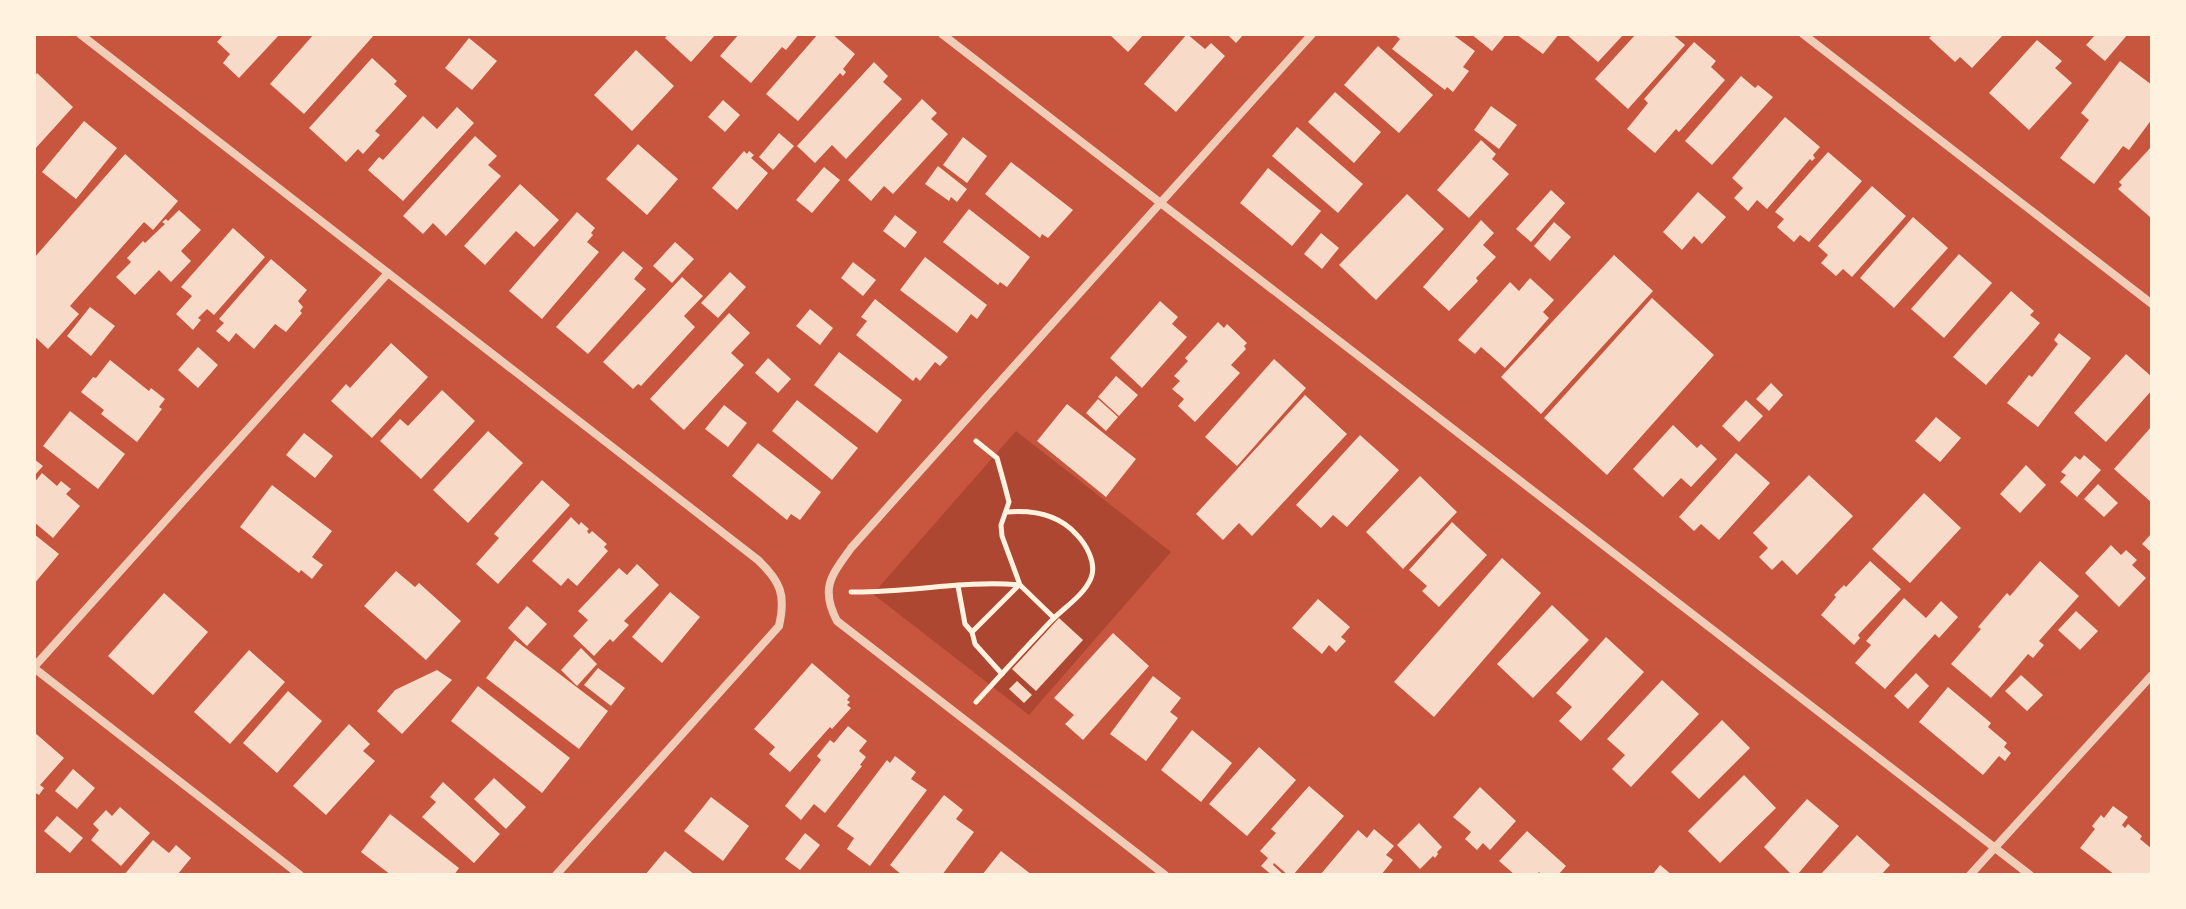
<svg xmlns="http://www.w3.org/2000/svg" width="2186" height="909" viewBox="0 0 2186 909" font-family="Cabin,sans-serif">
  <rect width="100%" height="100%" fill="#c8553d"/>
  <polygon fill="#ae4732" points="1016,431 1171,552 1029,715 873,594"/>
  <g fill="#f7dbc8">
    <polygon points="224,34 230,35 280,34 239,78 223,63 230,54 217,42"/>
    <polygon points="314,34 375,34 304,114 270,84"/>
    <polygon points="668,34 716,34 691,62 665,38"/>
    <polygon points="739,34 799,34 786,50 782,47 751,83 720,56"/>
    <polygon points="818,34 832,34 855,54 843,69 846,72 843,76 840,73 798,121 766,94"/>
    <polygon points="1109,34 1144,34 1128,52"/>
    <polygon points="1187,34 1205,49 1211,43 1225,56 1176,112 1144,84"/>
    <polygon points="1227,34 1244,34 1236,43"/>
    <polygon points="1394,34 1452,34 1475,51 1463,67 1469,71 1453,92 1447,87 1445,90 1392,49 1400,39"/>
    <polygon points="1471,34 1506,34 1492,51"/>
    <polygon points="1516,34 1559,34 1543,54"/>
    <polygon points="1566,34 1624,34 1598,62"/>
    <polygon points="1636,34 1672,34 1685,45 1628,109 1595,79"/>
    <polygon points="1933,34 2004,34 1972,68 1960,57 1955,62 1929,38"/>
    <polygon points="2096,34 2128,34 2105,61 2086,45"/>
    <polygon points="469,38 497,61 472,90 445,68"/>
    <polygon points="2037,40 2062,61 2055,68 2072,83 2029,130 1989,93"/>
    <polygon points="1694,42 1716,61 1711,67 1725,80 1679,132 1676,129 1655,153 1627,129 1648,103 1644,99"/>
    <polygon points="1378,46 1433,95 1399,133 1344,85"/>
    <polygon points="636,50 674,86 632,131 594,95"/>
    <polygon points="372,58 397,81 394,84 407,96 375,131 380,135 363,154 358,149 346,162 309,128"/>
    <polygon points="2120,61 2152,85 2152,119 2129,150 2123,146 2094,184 2060,158 2089,120 2081,113"/>
    <polygon points="874,62 888,76 883,82 902,99 846,159 832,145 815,163 797,146"/>
    <polygon points="37,73 73,107 34,150 34,77"/>
    <polygon points="1741,76 1755,88 1758,85 1773,97 1712,165 1685,141"/>
    <polygon points="1335,92 1381,132 1354,163 1308,122"/>
    <polygon points="922,99 937,113 931,119 948,134 893,194 884,186 871,201 848,180"/>
    <polygon points="723,100 740,115 725,132 708,117"/>
    <polygon points="1491,106 1517,125 1499,149 1474,130"/>
    <polygon points="457,107 474,123 403,201 368,170 379,157 383,160 423,116 437,129"/>
    <polygon points="1785,117 1820,147 1813,155 1815,158 1812,161 1810,159 1767,209 1757,200 1748,211 1734,198 1743,188 1732,178"/>
    <polygon points="84,121 117,148 76,199 42,172"/>
    <polygon points="1297,127 1363,184 1338,213 1272,156"/>
    <polygon points="779,133 794,146 773,170 759,157"/>
    <polygon points="475,136 497,156 488,165 501,176 446,236 433,223 423,234 403,216"/>
    <polygon points="963,137 987,156 967,183 943,165"/>
    <polygon points="1481,140 1496,154 1492,159 1509,174 1469,218 1437,190"/>
    <polygon points="638,144 678,179 647,215 606,179"/>
    <polygon points="2152,146 2152,215 2150,217 2118,189 2122,185 2119,182"/>
    <polygon points="744,151 747,154 749,151 754,155 751,158 768,173 737,210 712,188"/>
    <polygon points="1828,152 1862,181 1809,242 1800,235 1794,242 1777,227 1784,219 1775,212"/>
    <polygon points="125,154 178,201 153,230 144,222 70,306 79,314 48,349 34,336 34,258"/>
    <polygon points="1011,162 1073,210 1048,238 1042,234 1040,238 985,194"/>
    <polygon points="938,166 967,189 957,202 951,197 949,201 925,184"/>
    <polygon points="824,167 840,180 812,213 796,200"/>
    <polygon points="1268,168 1321,211 1292,246 1240,203"/>
    <polygon points="520,184 559,220 534,247 516,231 485,265 464,246"/>
    <polygon points="1872,186 1906,216 1852,277 1843,269 1836,276 1821,263 1828,255 1818,246"/>
    <polygon points="1551,190 1565,203 1531,242 1516,229"/>
    <polygon points="1698,192 1726,217 1702,244 1694,236 1682,250 1663,232"/>
    <polygon points="1407,194 1444,229 1376,300 1339,265"/>
    <polygon points="969,209 1030,257 1007,287 1000,282 998,285 943,242"/>
    <polygon points="179,210 201,230 181,251 191,261 171,282 159,270 135,295 116,277 131,262 127,258 143,241 145,243 165,224 162,222 166,219 168,221"/>
    <polygon points="577,212 595,228 591,233 593,235 587,242 599,252 542,319 509,291"/>
    <polygon points="895,215 917,232 905,248 883,231"/>
    <polygon points="1913,217 1948,248 1894,308 1860,278"/>
    <polygon points="1481,220 1494,233 1483,245 1496,257 1476,278 1478,281 1449,311 1423,287"/>
    <polygon points="1554,222 1571,237 1550,261 1534,246"/>
    <polygon points="233,228 265,257 214,315 207,309 198,318 201,320 193,330 176,314 192,296 181,287"/>
    <polygon points="1321,233 1339,248 1322,269 1304,254"/>
    <polygon points="675,242 694,259 672,283 653,266"/>
    <polygon points="623,251 643,268 634,279 646,289 588,354 556,327"/>
    <polygon points="1959,254 1992,283 1944,338 1911,309"/>
    <polygon points="1614,255 1653,291 1541,414 1501,377"/>
    <polygon points="925,257 987,305 977,319 971,314 957,333 900,290"/>
    <polygon points="271,259 307,290 298,301 303,307 300,311 302,313 286,332 275,324 254,349 236,333 229,342 216,331 224,323 219,319"/>
    <polygon points="853,262 876,280 863,296 841,278"/>
    <polygon points="730,272 746,287 718,318 701,303"/>
    <polygon points="682,277 703,296 684,316 695,327 641,386 638,384 633,389 603,362"/>
    <polygon points="1530,278 1554,300 1543,312 1549,318 1505,368 1481,347 1475,354 1458,340 1510,282 1519,291"/>
    <polygon points="2011,291 2034,311 2030,315 2040,323 1986,385 1953,357"/>
    <polygon points="1652,298 1714,355 1607,475 1544,418"/>
    <polygon points="875,299 948,357 940,366 935,362 920,381 916,377 913,381 856,335 867,321 861,317"/>
    <polygon points="1160,301 1178,317 1172,324 1187,337 1142,388 1110,358"/>
    <polygon points="90,307 115,326 91,356 67,336"/>
    <polygon points="810,309 833,328 820,345 796,326"/>
    <polygon points="729,313 750,333 731,353 744,365 684,430 650,399"/>
    <polygon points="1218,322 1224,328 1227,324 1247,343 1244,346 1246,349 1231,365 1240,373 1195,422 1178,406 1184,399 1172,389 1180,381 1174,376 1188,361 1185,358"/>
    <polygon points="2059,333 2091,358 2038,427 2007,403 2029,375 2032,377 2058,344 2054,340"/>
    <polygon points="391,343 428,377 372,438 331,401 346,384 350,388"/>
    <polygon points="198,347 218,365 198,388 178,370"/>
    <polygon points="839,352 902,400 877,433 814,385"/>
    <polygon points="2126,354 2152,377 2152,390 2106,442 2074,413"/>
    <polygon points="768,358 791,379 778,393 755,373"/>
    <polygon points="1274,359 1306,388 1237,466 1205,437"/>
    <polygon points="110,360 149,391 151,388 165,399 159,407 162,409 137,442 101,414 104,410 81,392 93,377 96,378"/>
    <polygon points="1116,376 1138,395 1119,416 1098,397"/>
    <polygon points="1771,383 1783,395 1769,411 1756,399"/>
    <polygon points="442,390 475,421 421,479 380,441 400,419 408,426"/>
    <polygon points="1305,395 1347,434 1252,536 1239,523 1223,540 1196,514"/>
    <polygon points="1098,399 1118,417 1106,431 1086,413"/>
    <polygon points="797,400 858,448 832,480 772,431"/>
    <polygon points="1746,400 1763,416 1739,442 1722,426"/>
    <polygon points="1067,404 1136,459 1106,497 1037,441"/>
    <polygon points="724,405 747,423 728,447 705,429"/>
    <polygon points="70,411 125,454 98,489 43,446"/>
    <polygon points="1936,417 1961,438 1940,462 1915,441"/>
    <polygon points="1673,425 1697,448 1701,444 1717,459 1691,487 1681,478 1663,497 1633,469"/>
    <polygon points="2152,426 2152,503 2114,469"/>
    <polygon points="488,431 523,463 468,523 433,490"/>
    <polygon points="304,433 333,456 315,478 286,455"/>
    <polygon points="1360,435 1399,470 1347,527 1333,515 1321,528 1296,505"/>
    <polygon points="758,443 821,492 800,520 791,514 787,520 732,476"/>
    <polygon points="1736,453 1770,483 1719,540 1701,524 1694,531 1679,517"/>
    <polygon points="2084,455 2101,470 2077,497 2060,482 2066,475 2061,472 2075,456 2080,460"/>
    <polygon points="34,459 43,466 34,476"/>
    <polygon points="2026,465 2046,485 2020,513 2000,494"/>
    <polygon points="42,473 57,486 61,481 71,489 66,494 80,506 53,538 34,522 34,483"/>
    <polygon points="1809,475 1853,516 1797,575 1782,560 1772,570 1759,557 1768,548 1753,533"/>
    <polygon points="1420,476 1457,512 1403,569 1366,532"/>
    <polygon points="542,480 570,505 498,584 476,564 499,538 494,534"/>
    <polygon points="2098,484 2118,503 2104,517 2084,499"/>
    <polygon points="272,485 332,531 312,557 323,565 312,579 301,570 299,573 240,527"/>
    <polygon points="1924,493 1961,528 1910,583 1872,549"/>
    <polygon points="571,517 579,525 581,522 589,529 587,531 589,534 592,531 607,544 604,547 608,551 577,586 568,578 561,586 532,561"/>
    <polygon points="1452,522 1487,555 1439,607 1422,591 1427,586 1409,570"/>
    <polygon points="2152,533 2152,553 2142,544"/>
    <polygon points="34,534 59,554 34,584"/>
    <polygon points="2111,545 2121,555 2126,550 2137,560 2132,565 2146,578 2119,607 2085,573"/>
    <polygon points="1502,558 1541,593 1434,717 1394,682"/>
    <polygon points="1870,561 1901,589 1858,635 1860,638 1854,645 1821,615 1836,597 1834,595 1844,585 1846,587"/>
    <polygon points="2040,561 2079,596 2039,641 2044,645 2033,658 2028,654 1991,698 1951,664 1981,629 1978,627 2007,593 2010,596"/>
    <polygon points="637,564 659,585 624,621 629,625 613,642 610,639 594,656 573,636 588,620 578,611 619,568 627,575"/>
    <polygon points="396,571 415,587 419,583 461,621 426,660 364,606"/>
    <polygon points="670,592 700,617 662,663 632,637"/>
    <polygon points="164,593 208,632 153,695 108,656"/>
    <polygon points="1904,598 1926,618 1941,601 1958,617 1939,638 1935,634 1885,689 1855,663 1871,645 1866,641"/>
    <polygon points="1318,599 1350,627 1341,637 1346,641 1336,652 1329,645 1322,654 1292,628"/>
    <polygon points="1552,605 1589,640 1533,698 1497,664"/>
    <polygon points="527,606 547,624 527,646 508,628"/>
    <polygon points="2076,611 2098,631 2080,650 2058,630"/>
    <polygon points="1059,618 1083,640 1036,691 1012,669"/>
    <polygon points="1113,633 1149,666 1083,740 1065,724 1074,715 1054,698"/>
    <polygon points="1606,637 1644,672 1581,741 1559,721 1572,707 1556,693"/>
    <polygon points="515,640 608,711 579,749 486,678"/>
    <polygon points="581,648 597,664 577,686 561,670"/>
    <polygon points="249,650 285,682 230,744 194,712"/>
    <polygon points="812,663 850,696 847,700 850,702 847,705 851,708 832,729 830,727 790,772 769,754 775,747 754,729"/>
    <polygon points="598,668 625,688 611,706 584,685"/>
    <polygon points="437,670 452,680 402,734 377,711 395,690"/>
    <polygon points="1916,673 1929,686 1908,709 1894,696"/>
    <polygon points="2021,675 2043,695 2027,711 2005,691"/>
    <polygon points="1153,676 1181,698 1170,712 1178,718 1146,761 1110,734"/>
    <polygon points="1662,680 1699,714 1631,787 1612,769 1625,755 1607,739"/>
    <polygon points="1017,681 1032,695 1024,703 1009,689"/>
    <polygon points="478,686 570,758 542,793 451,721"/>
    <polygon points="1948,687 1991,723 1988,727 2007,743 2004,747 2011,753 2005,761 1999,756 1983,775 1919,722"/>
    <polygon points="288,691 322,721 277,773 243,743"/>
    <polygon points="1722,720 1750,748 1699,799 1671,772"/>
    <polygon points="349,724 370,744 363,751 375,761 326,815 293,786"/>
    <polygon points="848,726 867,741 859,751 866,757 860,765 862,766 825,813 814,804 801,820 785,806 821,760 817,756 830,740 834,743"/>
    <polygon points="1192,730 1232,763 1201,802 1161,770"/>
    <polygon points="34,732 64,758 40,785 44,788 39,795 34,792"/>
    <polygon points="1259,747 1296,780 1247,836 1209,804"/>
    <polygon points="895,756 916,772 911,779 927,790 870,866 847,849 854,838 837,826 887,760 890,763"/>
    <polygon points="73,769 95,788 77,809 55,791"/>
    <polygon points="1744,775 1776,808 1720,863 1688,831"/>
    <polygon points="494,778 526,807 506,829 474,799"/>
    <polygon points="443,782 500,834 474,863 422,817 436,802 430,797"/>
    <polygon points="1309,786 1344,816 1293,875 1288,875 1274,863 1273,865 1284,875 1272,875 1261,866 1268,858 1260,851 1276,833 1271,829"/>
    <polygon points="1480,787 1516,821 1490,850 1483,843 1477,850 1465,839 1471,832 1453,817"/>
    <polygon points="944,795 963,810 956,819 974,832 942,875 902,875 890,865"/>
    <polygon points="711,797 749,826 723,861 684,831"/>
    <polygon points="1807,799 1839,826 1797,875 1792,875 1764,847"/>
    <polygon points="2113,806 2128,817 2122,825 2125,828 2128,824 2142,836 2140,839 2152,849 2152,875 2115,875 2080,848 2095,829 2092,826 2101,815 2104,818"/>
    <polygon points="120,807 150,833 121,866 91,840 99,830 93,824 106,810 112,816"/>
    <polygon points="390,814 459,868 454,875 391,875 361,852"/>
    <polygon points="57,816 83,838 70,853 44,831"/>
    <polygon points="1419,823 1442,847 1437,852 1438,854 1435,858 1433,856 1420,869 1397,845"/>
    <polygon points="1374,829 1394,846 1386,855 1393,860 1381,875 1320,875 1358,830 1367,838"/>
    <polygon points="1527,831 1566,866 1558,875 1542,875 1539,872 1536,875 1515,875 1499,861"/>
    <polygon points="805,833 820,845 800,870 785,859"/>
    <polygon points="1857,835 1890,865 1881,875 1820,875"/>
    <polygon points="153,840 169,853 176,845 191,858 177,875 124,875"/>
    <polygon points="665,851 695,875 645,875"/>
    <polygon points="1001,851 1032,875 982,875"/>
    <polygon points="1660,865 1672,875 1652,875"/>
  </g>
  <g fill="none" stroke-linecap="round" stroke-linejoin="round">
    <g stroke="#fff3e0" stroke-width="5">
      <polyline points="976,441 997,458 1004,483 1009,502 1001,525 1002,536 1020,585 1054,618"/>
      <polyline points="958,586 965,624 972,632"/>
      <path d="M 851,592 C 907,593 964,580 1020,585"/>
      <polyline points="1002,674 975,644 972,632 1019,585"/>
      <path d="M 976,702 C 1002,674 1027,646 1053,619 C 1065,607 1084,595 1091,578 C 1097,563 1086,544 1076,534 C 1058,514 1032,510 1007,512"/>
    </g>
    <g stroke="#f1ccb7" stroke-width="8">
      <path d="M 80,34 L 758,560 C 781,582 786,595 779,626 L 556,875"/>
      <polyline points="942,34 2030,875"/>
      <polyline points="1803,34 2152,304"/>
      <polyline points="34,667 388,273"/>
      <polyline points="34,668 300,875"/>
      <path d="M 1165,875 L 837,621 C 820,588 831,576 851,548 L 1312,34"/>
      <polyline points="1970,875 2152,675"/>
    </g>
  </g>
  <rect width="2186" height="909" fill="none" stroke="#fff3e0" stroke-width="72"/>
</svg>
